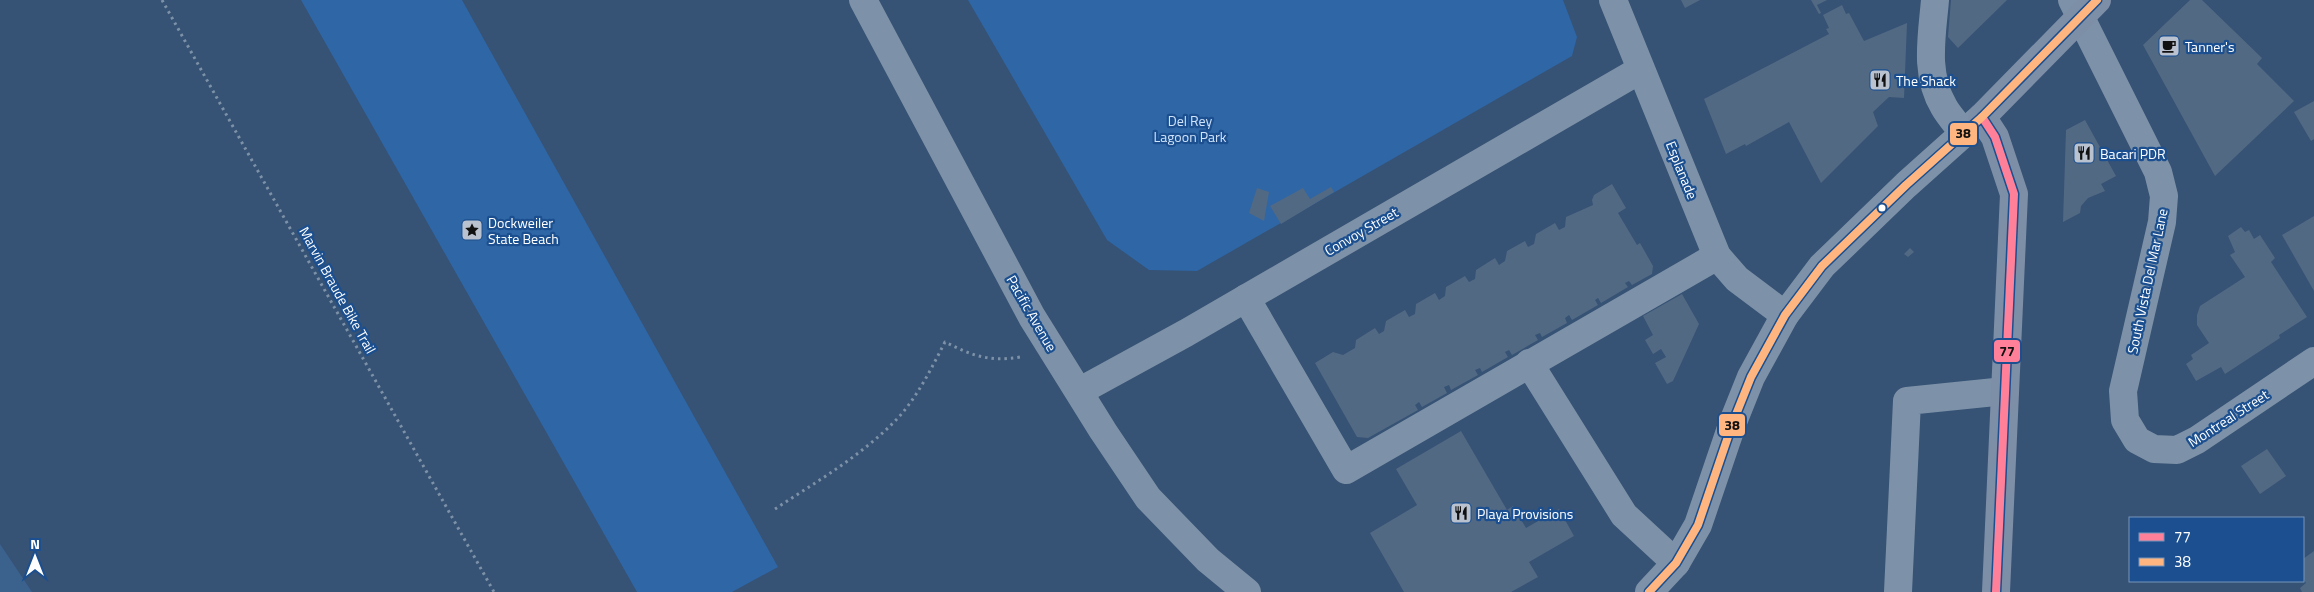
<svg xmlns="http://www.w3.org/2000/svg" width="2314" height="592" viewBox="0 0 2314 592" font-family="'Titillium Web',sans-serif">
  <rect width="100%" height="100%" fill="#365274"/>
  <g fill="#2f66a5">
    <polygon points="301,0 462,0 778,567 732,592 637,592"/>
    <polygon points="968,0 1563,0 1577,37 1572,56 1197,271 1149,270 1107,240"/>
  </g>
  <polygon fill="#3b618d" points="0,544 32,592 0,592"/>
  <g fill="#526984">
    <polygon points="1681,0 1700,0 1685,8"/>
    <polygon points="1811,0 1827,0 1817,5 1821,13 1819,14"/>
    <polygon points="1951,0 2007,0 1958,48 1948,37"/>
    <polygon points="2190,0 2202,0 2262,58 2257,64 2294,101 2215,176 2143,45"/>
    <polygon points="1842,5 1846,14 1849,13 1864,41 1907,23 1904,98 1889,97 1873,112 1878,126 1821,183 1789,122 1746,146 1745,144 1726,154 1704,99 1829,34 1826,29 1829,28 1823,15"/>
    <polygon points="2314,101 2314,139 2311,141 2294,112"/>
    <polygon points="2085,120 2116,176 2101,184 2105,191 2088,198 2081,206 2080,213 2063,222 2066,130"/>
    <polygon points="1612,184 1626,208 1618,213 1637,245 1640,243 1653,266 1652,274 1632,285 1629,281 1625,283 1628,287 1601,303 1598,298 1595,300 1598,305 1572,320 1569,315 1565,318 1567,323 1542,337 1540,333 1535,335 1538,340 1512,355 1509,350 1505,352 1508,357 1482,372 1480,368 1475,370 1478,375 1451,390 1449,385 1444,387 1447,393 1422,407 1419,402 1415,405 1418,410 1368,438 1357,437 1315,363 1333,352 1343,355 1355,348 1356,340 1375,328 1379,334 1384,331 1386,321 1405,310 1409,317 1415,314 1416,304 1435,293 1439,300 1445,296 1446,287 1465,276 1469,282 1475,279 1476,270 1495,258 1499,265 1505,261 1507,251 1525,241 1528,247 1534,244 1536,234 1555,223 1559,230 1565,227 1566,217 1593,205 1592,200 1594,195"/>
    <polygon points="1331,187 1334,192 1281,224 1270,206 1303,188 1310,199"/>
    <polygon points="1257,188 1269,192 1264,221 1249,213"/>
    <polygon points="2314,216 2314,291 2282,235"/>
    <polygon points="2241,227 2245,232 2249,230 2254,239 2260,235 2275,258 2271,262 2307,317 2279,335 2280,338 2225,374 2221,367 2196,381 2186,364 2193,359 2191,355 2209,343 2197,325 2197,315 2200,306 2245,277 2230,255 2235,252 2228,236"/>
    <polygon points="1910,248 1914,252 1908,257 1904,254"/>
    <polygon points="1682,294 1699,324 1673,381 1667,384 1655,363 1666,357 1661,349 1653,354 1645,340 1653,335 1643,316"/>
    <polygon points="1461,431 1507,510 1513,506 1526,528 1559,509 1574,536 1529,562 1538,577 1511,592 1404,592 1370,533 1417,505 1396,469"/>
    <polygon points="2267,449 2286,476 2260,494 2241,466"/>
    <polygon points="2314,551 2314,592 2302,592 2300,588 2306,583 2303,578 2303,559"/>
  </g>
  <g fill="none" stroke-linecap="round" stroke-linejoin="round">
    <g stroke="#7d92a8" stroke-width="3" stroke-dasharray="2.5 4" stroke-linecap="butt">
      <polyline points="162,0 494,592"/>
      <path d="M 775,509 C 816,482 861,456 896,420 C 917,398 931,369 945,342 C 973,356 989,362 1020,357"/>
    </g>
    <g stroke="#7d92a8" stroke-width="28">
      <polyline points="863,0 1032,317 1103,431 1148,498 1208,560 1247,592"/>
      <polyline points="1613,0 1717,256 1737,279 1785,315"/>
      <path d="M 1935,0 C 1932,36 1924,74 1944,107 C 1949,116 1957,124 1963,133"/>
      <polyline points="2072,0 2158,172 2164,196 2162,222 2123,391 2125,420 2137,440 2154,449 2177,450 2197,440 2314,361"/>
      <polyline points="1246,298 1346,470 1717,256"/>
      <polyline points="1529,363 1624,515 1676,563"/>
      <polyline points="1080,391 1186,333 1640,70"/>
      <polyline points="1649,592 1676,563 1698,525 1733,422 1751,377 1785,315 1822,266 1906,185 1982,117"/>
      <polyline points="1898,592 1907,401 2005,391"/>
    </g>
    <polyline stroke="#7d8ea7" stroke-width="28" points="1996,592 2014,194 1995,137 1982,117 2097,0"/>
    <g stroke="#1b4f8f" stroke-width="11">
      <polyline id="bus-1" points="1982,117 1995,137 2014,194 1996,592"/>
    </g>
    <g stroke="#1b4f8f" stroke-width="11">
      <polyline id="bus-2" points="1649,592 1676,563 1698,525 1733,422 1751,377 1785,315 1822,266 1906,185 1982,117 2097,0"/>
    </g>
    <use href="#bus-1" stroke="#ff8098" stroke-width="8"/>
    <use href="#bus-2" stroke="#ffb580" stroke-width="8"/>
  </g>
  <defs>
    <g id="cafe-square" transform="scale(1.125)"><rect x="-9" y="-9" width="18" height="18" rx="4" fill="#b9c2ce" stroke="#1b4f8f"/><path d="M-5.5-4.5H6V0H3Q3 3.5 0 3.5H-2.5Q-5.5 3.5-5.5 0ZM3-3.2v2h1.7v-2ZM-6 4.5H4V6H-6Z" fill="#111"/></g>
    <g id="restaurant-square" transform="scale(1.125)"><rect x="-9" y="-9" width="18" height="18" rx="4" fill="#b9c2ce" stroke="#1b4f8f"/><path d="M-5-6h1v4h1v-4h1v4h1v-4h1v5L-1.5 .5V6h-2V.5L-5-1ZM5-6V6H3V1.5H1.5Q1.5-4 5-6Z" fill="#111"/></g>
    <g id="sight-square" transform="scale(1.125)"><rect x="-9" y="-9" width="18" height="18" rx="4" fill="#b9c2ce" stroke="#1b4f8f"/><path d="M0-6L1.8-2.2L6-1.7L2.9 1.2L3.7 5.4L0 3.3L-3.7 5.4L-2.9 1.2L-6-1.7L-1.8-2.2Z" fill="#111"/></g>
  </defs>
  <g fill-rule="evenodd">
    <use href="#cafe-square" x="2169" y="46"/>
    <use href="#restaurant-square" x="1880" y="80"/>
    <use href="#restaurant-square" x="2084" y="153"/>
    <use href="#sight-square" x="472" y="230"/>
    <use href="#restaurant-square" x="1461" y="513"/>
  </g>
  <circle fill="#fff" stroke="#1b4f8f" stroke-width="2" cx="1882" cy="208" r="4.5"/>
  <g text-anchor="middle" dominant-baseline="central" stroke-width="4.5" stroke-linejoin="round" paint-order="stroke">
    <g font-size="14" fill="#fff" stroke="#1b4f8f" text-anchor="start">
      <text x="2185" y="46">Tanner's</text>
      <text x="1896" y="80">The Shack</text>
      <text x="2100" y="153">Bacari PDR</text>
      <text x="488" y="222">Dockweiler<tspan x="488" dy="16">State Beach</tspan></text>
      <text x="1477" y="513">Playa Provisions</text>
    </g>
    <g font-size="14" fill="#cfe3fa" stroke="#1b4f8f">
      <text x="1190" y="120">Del Rey<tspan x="1190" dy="16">Lagoon Park</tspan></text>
    </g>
    <g font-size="14" fill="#fff" stroke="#1b4f8f">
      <text transform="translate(1682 170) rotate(68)">Esplanade</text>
      <text transform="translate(1361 231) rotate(-30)">Convoy Street</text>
      <text transform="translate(2147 281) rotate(-78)">South Vista Del Mar Lane</text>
      <text transform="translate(338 290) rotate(61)">Marvin Braude Bike Trail</text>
      <text transform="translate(1032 313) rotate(60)">Pacific Avenue</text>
      <text transform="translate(2228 418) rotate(-33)">Montreal Street</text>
    </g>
  </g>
  <g stroke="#1b4f8f" stroke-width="2">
    <rect x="1949" y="122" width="29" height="24" rx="5" fill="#ffb580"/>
    <rect x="1993" y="339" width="28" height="24" rx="5" fill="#ff8098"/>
    <rect x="1718" y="413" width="28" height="24" rx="5" fill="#ffb580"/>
  </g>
  <g font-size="14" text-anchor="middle" font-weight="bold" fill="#111">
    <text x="1963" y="138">38</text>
    <text x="2007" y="356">77</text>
    <text x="1732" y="430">38</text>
  </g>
  <rect x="2129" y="517" width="175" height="65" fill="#1b4f8f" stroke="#7695bc"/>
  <rect x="2139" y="533" width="25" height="8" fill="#ff8098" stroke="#7695bc"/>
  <text x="2174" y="542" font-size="15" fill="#ffffff">77</text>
  <rect x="2139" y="558" width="25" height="8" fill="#ffb580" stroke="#7695bc"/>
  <text x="2174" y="567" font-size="15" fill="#ffffff">38</text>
  <g transform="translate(35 557)" stroke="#1b4f8f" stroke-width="4" paint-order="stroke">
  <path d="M0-4L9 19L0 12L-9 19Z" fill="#ffffff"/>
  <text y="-8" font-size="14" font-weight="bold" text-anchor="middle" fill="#ffffff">N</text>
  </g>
</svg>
